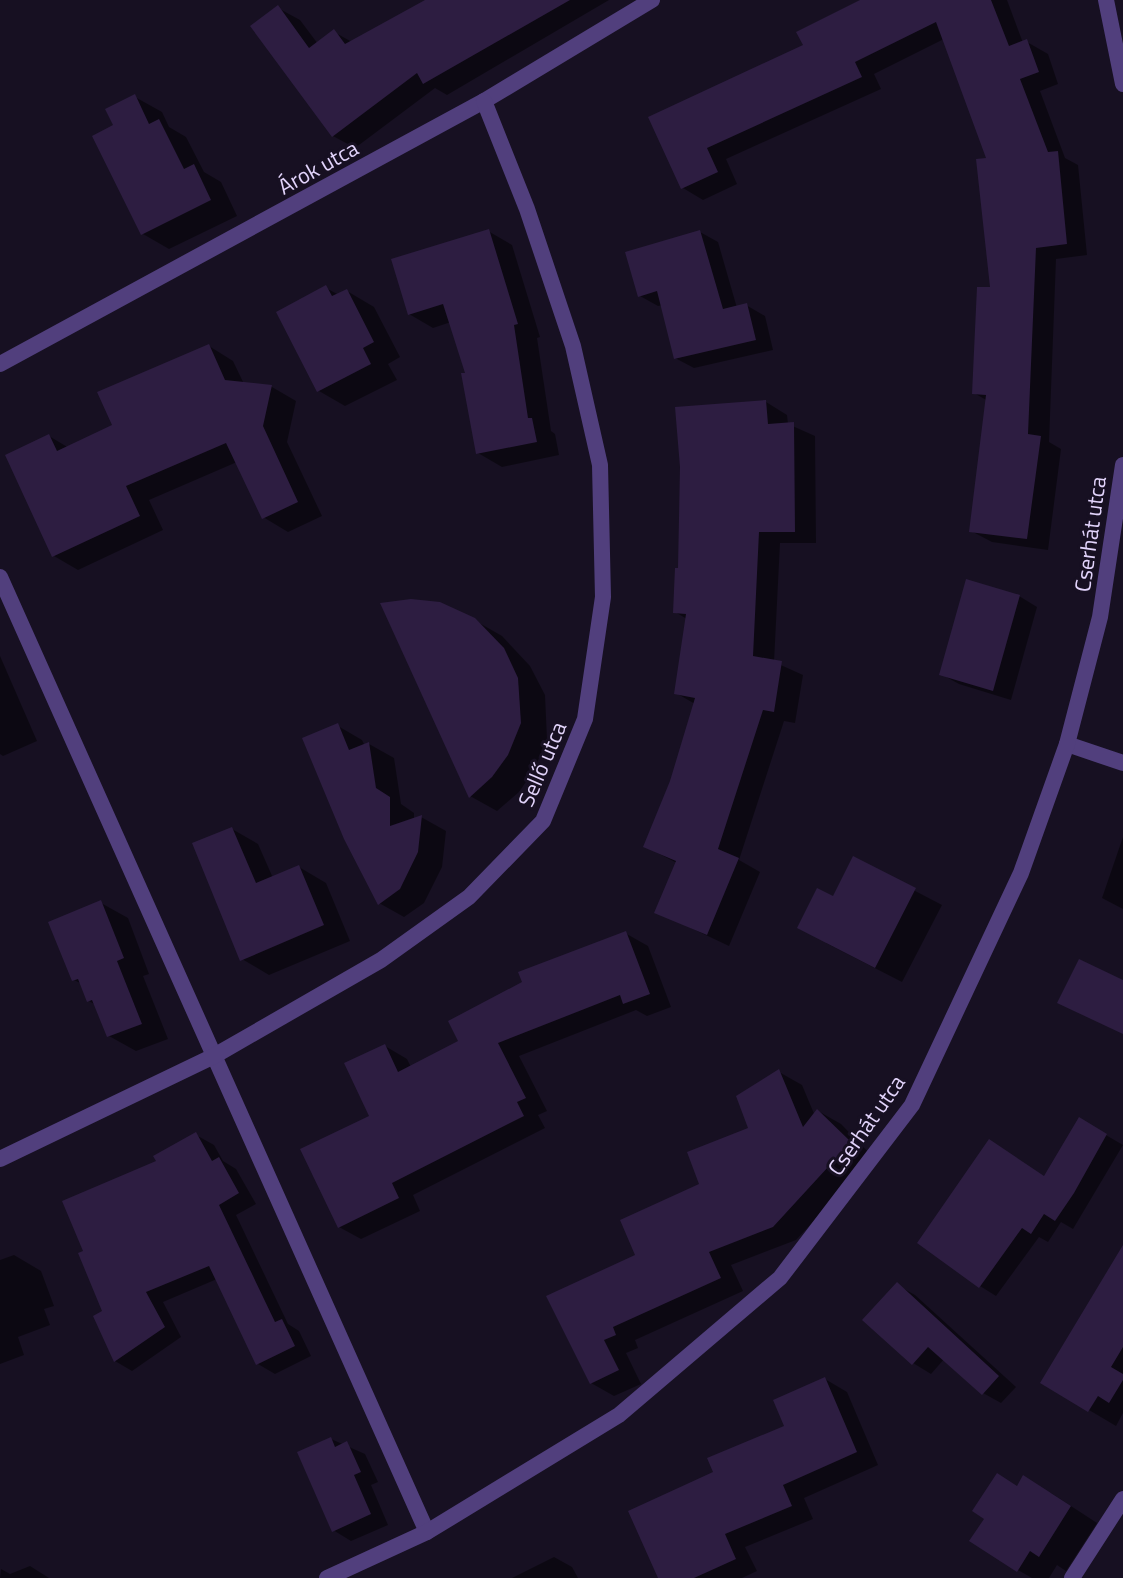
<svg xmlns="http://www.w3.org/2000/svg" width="1123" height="1578" viewBox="0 0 1123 1578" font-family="'Titillium Web',sans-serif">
  <rect width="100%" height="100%" fill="#171022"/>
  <g fill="#0007">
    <polygon points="431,0 609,0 447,95 435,88 355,148 333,136 278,8 300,20 318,44 334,32 352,42"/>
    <polygon points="864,0 1007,0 1023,43 1027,42 1048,54 1058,84 1040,91 1065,158 1078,165 1087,255 1056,259 1049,442 1061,449 1048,550 992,542 971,531 988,401 974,393 992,290 989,159 944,39 874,74 881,89 726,159 737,184 703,200 683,188 651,118 805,46"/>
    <polygon points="135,97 162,112 169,127 186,137 204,172 221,182 237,216 169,249 143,234 116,126"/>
    <polygon points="488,231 512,245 540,337 537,338 551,431 555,434 559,455 502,467 478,453 467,374 451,322 433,328 409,314"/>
    <polygon points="700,232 718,242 737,308 746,305 765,316 773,350 694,368 675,358 663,305 658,306 640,296"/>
    <polygon points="326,288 339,295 347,291 374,307 400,357 388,364 397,380 345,406 319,391"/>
    <polygon points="209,346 233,361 244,384 272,387 296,401 287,442 322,516 288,532 263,517 237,462 149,500 163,530 78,570 54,556 49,436 69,448 114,426"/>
    <polygon points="766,402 787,415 788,424 815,436 816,543 780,543 774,662 803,675 795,723 784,721 739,860 760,872 729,946 657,912 677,863 646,847 672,782 695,704 676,693 687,619 675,612 680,570"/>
    <polygon points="1019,596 1037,607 1011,700 959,684 941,674"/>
    <polygon points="474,620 502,636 530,666 545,695 547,739 534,770 519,792 497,811 470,796"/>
    <polygon points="0,656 37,741 3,756 0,754"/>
    <polygon points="338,726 362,740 365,746 369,744 394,758 401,804 414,813 414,820 421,817 446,831 442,867 424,903 404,917 379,903"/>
    <polygon points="232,829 258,844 273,878 299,867 326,883 350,941 269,975 242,959"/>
    <polygon points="1123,837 1123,909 1102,898"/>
    <polygon points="854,859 942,905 902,982 826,943 834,899"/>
    <polygon points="101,903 128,918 149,974 143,976 168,1039 136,1051 109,1036 96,1005 89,1001 82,984 74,980"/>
    <polygon points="625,933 648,946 671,1007 647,1016 636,1010 519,1056 547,1111 538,1115 545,1128 413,1195 420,1211 361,1239 339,1227 371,1117 385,1046 407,1059 411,1067 461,1042"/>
    <polygon points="779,1072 802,1085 815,1116 818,1111 841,1124 873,1157 796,1240 731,1265 743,1291 635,1340 638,1348 626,1353 641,1384 614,1396 591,1383 549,1297 638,1256 750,1129"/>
    <polygon points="1080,1120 1123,1145 1073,1229 1061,1222 1048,1242 1039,1237 996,1296 980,1286"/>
    <polygon points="196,1135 214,1145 223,1161 236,1169 256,1204 236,1215 288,1324 299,1331 311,1356 275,1374 258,1364 217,1279 163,1302 181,1337 132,1371 115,1361 105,1312 159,1162"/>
    <polygon points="14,1255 41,1271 54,1306 44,1309 50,1325 18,1337 24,1355 0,1364 0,1260"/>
    <polygon points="897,1285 915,1295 1016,1387 1001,1403 983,1393 945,1358 931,1374 913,1363"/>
    <polygon points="1123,1286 1123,1413 1116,1426 1089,1410"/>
    <polygon points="825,1379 847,1392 878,1465 804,1498 813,1519 745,1547 757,1571 742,1578 661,1578"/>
    <polygon points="331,1439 365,1454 378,1482 371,1485 388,1525 351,1541 333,1530"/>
    <polygon points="1018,1488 1051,1493 1097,1523 1066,1571 1057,1565 1049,1578 1032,1578 1018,1570"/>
    <polygon points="554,1557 572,1567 578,1578 512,1578"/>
    <polygon points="30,1566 49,1578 0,1578 1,1569 10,1574"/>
  </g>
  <g fill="#2d1d41">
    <polygon points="425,0 570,0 423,84 417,73 332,137 250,26 278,5 309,48 334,29 345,44"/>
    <polygon points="860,0 991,0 1009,46 1027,39 1039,72 1020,79 1048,152 1058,151 1067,244 1036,248 1028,434 1041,436 1027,539 969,532 986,395 972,394 977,287 990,287 976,159 986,158 936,22 855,62 862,77 707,148 718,172 681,189 648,117 803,45 796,32"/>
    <polygon points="135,94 149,124 159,119 184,169 194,164 211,200 141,235 92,136 113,125 105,109"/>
    <polygon points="489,229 518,324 514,325 528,418 532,418 537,442 476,454 461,373 465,373 443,304 408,315 391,259"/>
    <polygon points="700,230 723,309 747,303 756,340 674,359 657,291 638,297 625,252"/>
    <polygon points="326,285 332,296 347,289 374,342 363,348 371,364 317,392 276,312"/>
    <polygon points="209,344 225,380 272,385 263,426 298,502 262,519 226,443 126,486 140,516 52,557 5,455 49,434 57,451 112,425 97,392"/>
    <polygon points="766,400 768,424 794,422 795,532 759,532 753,656 782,661 774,712 763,710 718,849 739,858 707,935 654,913 676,861 643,847 670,781 695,698 674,694 686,614 673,613 675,568 678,568 680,467 675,407"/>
    <polygon points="966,579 1020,595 993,691 939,675"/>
    <polygon points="411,599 440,602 475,618 504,648 518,678 521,723 508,755 492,777 469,798 380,603"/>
    <polygon points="338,723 349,750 369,742 376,788 390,797 390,826 422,815 418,852 400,889 378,905 344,839 302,738"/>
    <polygon points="232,827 256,883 299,865 324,925 240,961 192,843"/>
    <polygon points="853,856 916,888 875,968 797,928 817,888 833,896"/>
    <polygon points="101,900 124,958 117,961 142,1024 107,1037 92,1000 87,1002 78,979 72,981 48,922"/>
    <polygon points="626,931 650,994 623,1004 620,995 498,1043 526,1098 517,1102 524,1116 392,1183 399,1198 338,1228 300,1149 369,1116 344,1063 385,1044 398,1072 458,1041 448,1021 522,982 518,972"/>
    <polygon points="1079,959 1123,980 1123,1034 1057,1003"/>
    <polygon points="779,1069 803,1127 817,1109 851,1142 773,1227 709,1252 721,1278 613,1327 616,1335 604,1340 619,1370 590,1384 546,1296 635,1255 620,1220 699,1184 687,1152 748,1128 736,1096"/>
    <polygon points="1079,1117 1107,1134 1074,1193 1055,1221 1044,1214 1031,1234 1022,1228 979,1288 917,1243 989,1139 1044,1176"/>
    <polygon points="196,1132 212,1161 219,1157 239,1193 219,1205 275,1322 282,1319 295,1346 256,1365 209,1266 146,1292 165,1327 114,1362 93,1316 102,1311 78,1253 83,1251 62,1201 156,1161 153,1156"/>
    <polygon points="1123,1245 1123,1347 1111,1367 1123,1374 1123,1380 1109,1403 1098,1396 1088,1412 1040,1383"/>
    <polygon points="897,1282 999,1376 982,1395 928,1347 912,1365 862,1320"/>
    <polygon points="825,1377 857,1452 783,1485 792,1506 725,1534 736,1559 694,1578 658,1578 628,1511 713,1472 707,1458 784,1426 773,1400"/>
    <polygon points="331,1437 335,1447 347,1441 361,1472 354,1475 371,1514 332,1532 297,1452"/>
    <polygon points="997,1473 1017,1486 1023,1475 1071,1506 1039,1557 1030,1551 1017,1572 969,1541 984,1519 972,1511"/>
  </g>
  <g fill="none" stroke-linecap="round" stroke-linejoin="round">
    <g stroke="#513f7d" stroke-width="16">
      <polyline points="1106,0 1123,84"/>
      <polyline points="0,364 484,101 652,0"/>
      <polyline points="0,577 427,1532"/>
      <polyline points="1067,744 1123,763"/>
      <polyline points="0,1159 214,1056 381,960 469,897 543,821 585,719 603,597 600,465 573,346 527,209 484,101"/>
      <polyline points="327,1578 427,1532 619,1415 780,1278 912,1105 1021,873 1067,744 1100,617 1123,465"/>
      <polyline points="1072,1578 1123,1499"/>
    </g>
  </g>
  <g text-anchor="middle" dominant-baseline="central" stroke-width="6" stroke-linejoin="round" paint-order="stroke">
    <g font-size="22" fill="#e2d4fb" stroke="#171022">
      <text transform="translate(318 167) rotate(-29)">Árok utca</text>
      <text transform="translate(1090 534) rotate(-82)">Cserhát utca</text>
      <text transform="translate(542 764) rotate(-67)">Sellő utca</text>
      <text transform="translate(866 1125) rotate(-55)">Cserhát utca</text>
    </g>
  </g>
</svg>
